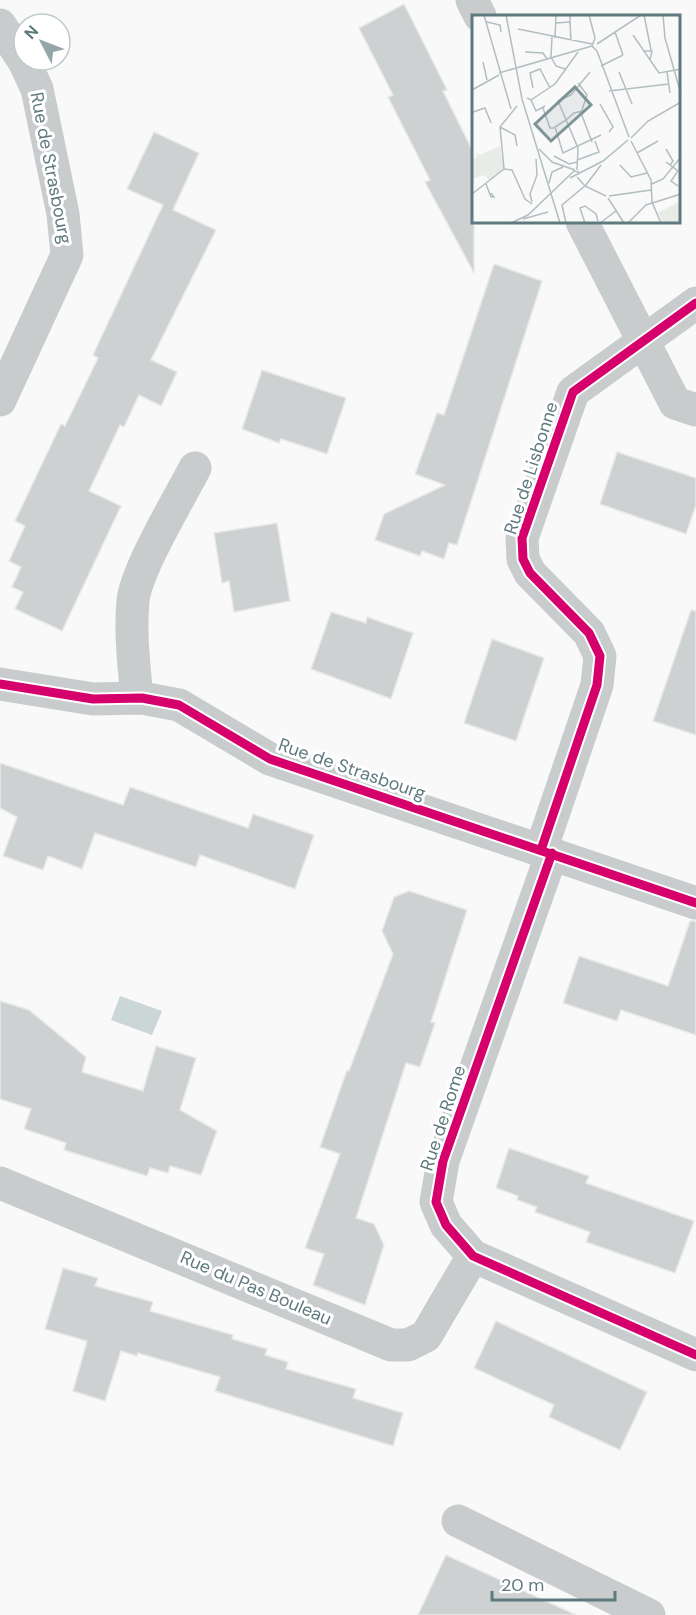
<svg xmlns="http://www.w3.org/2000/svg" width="696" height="1615" viewBox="0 0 696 1615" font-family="'DM Sans',sans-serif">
  <rect width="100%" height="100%" fill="#f9f9f9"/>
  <polygon fill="#cad7d6" points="120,996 162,1011 152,1035 111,1020"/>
  <g fill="#ced1d1" stroke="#e8e8e8" stroke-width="1.5">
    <polygon points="404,4 447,90 443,91 474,154 474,273 425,182 430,180 388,97 393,95 359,28"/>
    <polygon points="154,132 199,153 173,210 216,230 151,360 177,372 161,406 139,395 124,427 120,425 89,491 121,506 62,631 15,609 23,592 12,587 21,567 9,561 25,526 15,521 61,424 65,426 98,358 93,355 163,205 127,189"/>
    <polygon points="494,264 542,281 457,545 449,543 444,559 422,551 420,556 375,540 384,514 445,485 415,474 437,413 444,415"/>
    <polygon points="262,370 346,398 327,454 281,439 279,443 242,429"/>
    <polygon points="617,452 696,478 696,505 686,534 600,504"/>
    <polygon points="277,523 290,601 234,612 229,581 222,583 214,533"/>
    <polygon points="691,610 696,611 696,735 653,721"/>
    <polygon points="331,612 366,623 367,617 413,633 391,699 311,669"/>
    <polygon points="492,639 544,658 516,741 464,723"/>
    <polygon points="0,763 123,805 130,787 248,828 253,814 314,835 295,889 200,855 196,867 95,833 82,869 48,856 43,870 3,856 17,817 0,808"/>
    <polygon points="409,891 467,910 431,1022 435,1023 420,1067 406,1063 356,1218 374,1224 384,1245 365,1305 313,1285 324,1254 305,1248 340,1154 320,1147 347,1070 349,1071 393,954 382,931 394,897"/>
    <polygon points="690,921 696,921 696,1035 621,1010 617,1021 563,1003 579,956 668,986"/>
    <polygon points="0,1001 29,1010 86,1057 82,1072 143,1091 156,1046 196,1058 180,1110 217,1131 201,1175 170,1166 168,1173 150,1168 147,1176 64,1150 66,1143 24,1129 31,1109 0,1099"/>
    <polygon points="509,1148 589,1176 586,1183 694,1221 675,1273 586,1242 590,1232 535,1212 537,1207 517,1200 518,1196 496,1188"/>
    <polygon points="63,1268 98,1278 95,1286 153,1302 150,1311 233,1335 232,1339 267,1349 265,1355 288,1362 286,1369 356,1389 353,1398 403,1413 393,1446 215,1391 220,1377 138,1353 137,1356 121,1351 105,1401 73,1391 87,1341 45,1329"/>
    <polygon points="496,1321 647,1392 620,1450 549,1417 554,1405 474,1368"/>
    <polygon points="446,1555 576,1615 418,1615"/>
  </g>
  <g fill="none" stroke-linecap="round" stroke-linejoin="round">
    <g stroke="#c9cccd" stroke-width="33">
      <polyline points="472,0 480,16"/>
      <polyline points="0,25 24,61 37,89 63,214 67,255 0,400"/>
      <polyline points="582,222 675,403 696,410"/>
      <polyline points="0,684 93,699 142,698 179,705 270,759 696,903"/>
      <path d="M 137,698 C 134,666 130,633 133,601 C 136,570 179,499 195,468"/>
      <polyline points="541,850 597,685 600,656 589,633 530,573 523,559 522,538 573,392 696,303"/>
      <polyline points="552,853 443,1161 436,1202 446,1225 473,1256 696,1355"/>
      <polyline points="0,1183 391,1345 408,1345 426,1336 473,1256"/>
      <polyline points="458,1521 649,1615"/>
    </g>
    <g stroke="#fff" stroke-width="13">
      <g id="cycleway">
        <polyline points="0,684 93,699 142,698 179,705 270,759 696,903"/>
        <polyline points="541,850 597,685 600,656 589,633 530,573 523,559 522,538 573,392 696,303"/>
        <polyline points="552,853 443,1161 436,1202 446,1225 473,1256 696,1355"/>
      </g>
    </g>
    <use href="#cycleway" stroke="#d6006c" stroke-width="9"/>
  </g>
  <g text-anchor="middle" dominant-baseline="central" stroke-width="6" stroke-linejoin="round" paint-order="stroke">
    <g font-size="18" fill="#5f7a7e" stroke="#fff">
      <text transform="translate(51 168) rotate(79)">Rue de Strasbourg</text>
      <text transform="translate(531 468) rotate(-72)">Rue de Lisbonne</text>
      <text transform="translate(352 769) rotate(19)">Rue de Strasbourg</text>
      <text transform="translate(443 1118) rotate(-72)">Rue de Rome</text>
      <text transform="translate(256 1288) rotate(23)">Rue du Pas Bouleau</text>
    </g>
  </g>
  <g transform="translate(472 15)">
    <rect width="208" height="208" fill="#f9f9f9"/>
    <path d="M 28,131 L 32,153 L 17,165 L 13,160 L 0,164 L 0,146 L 6,141 L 3,137 L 8,140 ZM 208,186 L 208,208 L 191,208 L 186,198 Z" fill="#e9ebe6"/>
    <path fill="none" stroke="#b2bec1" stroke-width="1.5" d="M 12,0 L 39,94M 34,0 L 50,84 L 88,208M 117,0 L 123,23 L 120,31 L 125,36 L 157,122M 172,0 L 179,35M 191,0 L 193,23 L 209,79M 15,7 L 28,10 L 29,17M 98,7 L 99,26M 83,8 L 98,7 L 98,0M 46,14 L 120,29M 143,17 L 151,40M 161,20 L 187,58 L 209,54M 80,22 L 79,42 L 84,51 L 93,54M 83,23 L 84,0M 125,29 L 169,0M 171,36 L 180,36 L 178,45M 57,37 L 53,37 L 71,38 L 75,44M 11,47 L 15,65M 129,51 L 151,40M 147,57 L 160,89M 195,57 L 198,78M 27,58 L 120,31M 106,68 L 115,80 L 109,98 L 120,127M 61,73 L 58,58 L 68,54 L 78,73M 0,75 L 27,60M 137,76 L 197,69M 55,83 L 59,85 L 83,69 L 106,37M 59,85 L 64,96 L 73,91M 128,89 L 141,112 L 137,117M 71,93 L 78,113 L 82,113M 1,97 L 13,93 L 19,108M 94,105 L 83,112 L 91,138 L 129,120M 94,105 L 102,98 L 115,95M 28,112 L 43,120 L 45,131M 159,123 L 176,106 L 209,87M 159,126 L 179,165 L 180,187 L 189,208M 67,134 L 80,147 L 103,155M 194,134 L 201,146 L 198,150M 165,138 L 186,126M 82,141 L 97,149 L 105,147M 105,145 L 127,137 L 123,126M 194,147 L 206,156 L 199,166 L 206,171M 148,150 L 159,162 L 175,158M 32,154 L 40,155 L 53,184 L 60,189M 105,155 L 106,133 L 86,86 L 99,80 L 118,57M 105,162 L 113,171 L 134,181M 98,163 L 131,146 L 156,125M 77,168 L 80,157 L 91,152M 14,169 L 19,182 L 22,182 L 19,178M 180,169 L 191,164 L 209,142M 0,179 L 32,154 L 28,112 L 45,91M 137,181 L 179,175M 136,183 L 152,208M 60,187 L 58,179 L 65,160 L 64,144M 51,204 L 76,197M 39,208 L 56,200 L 102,156 L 107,157M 94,208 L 90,190 L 114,170 L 129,150M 113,208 L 108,193 L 113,191 L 124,199 L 126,206M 128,208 L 144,196M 156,208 L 174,190 L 209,179"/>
    <path fill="#7f9498" fill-opacity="0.15" stroke="#7f9498" stroke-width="3" d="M 103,72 L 119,90 L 79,126 L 63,109 Z"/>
    <rect width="208" height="208" fill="none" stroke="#5f7a7e" stroke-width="3"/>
  </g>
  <g transform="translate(42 42) rotate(312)"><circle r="28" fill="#ffffff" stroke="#bfcacb" stroke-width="1.5"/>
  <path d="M0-4.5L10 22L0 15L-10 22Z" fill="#95a6a9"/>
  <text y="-9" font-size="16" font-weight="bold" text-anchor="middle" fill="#5f7a7e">N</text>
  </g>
  <path d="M492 1591v9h123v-9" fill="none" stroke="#5f7a7e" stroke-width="3"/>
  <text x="501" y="1591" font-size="18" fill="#5f7a7e" stroke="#ffffff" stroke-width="4.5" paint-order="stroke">20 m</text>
</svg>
